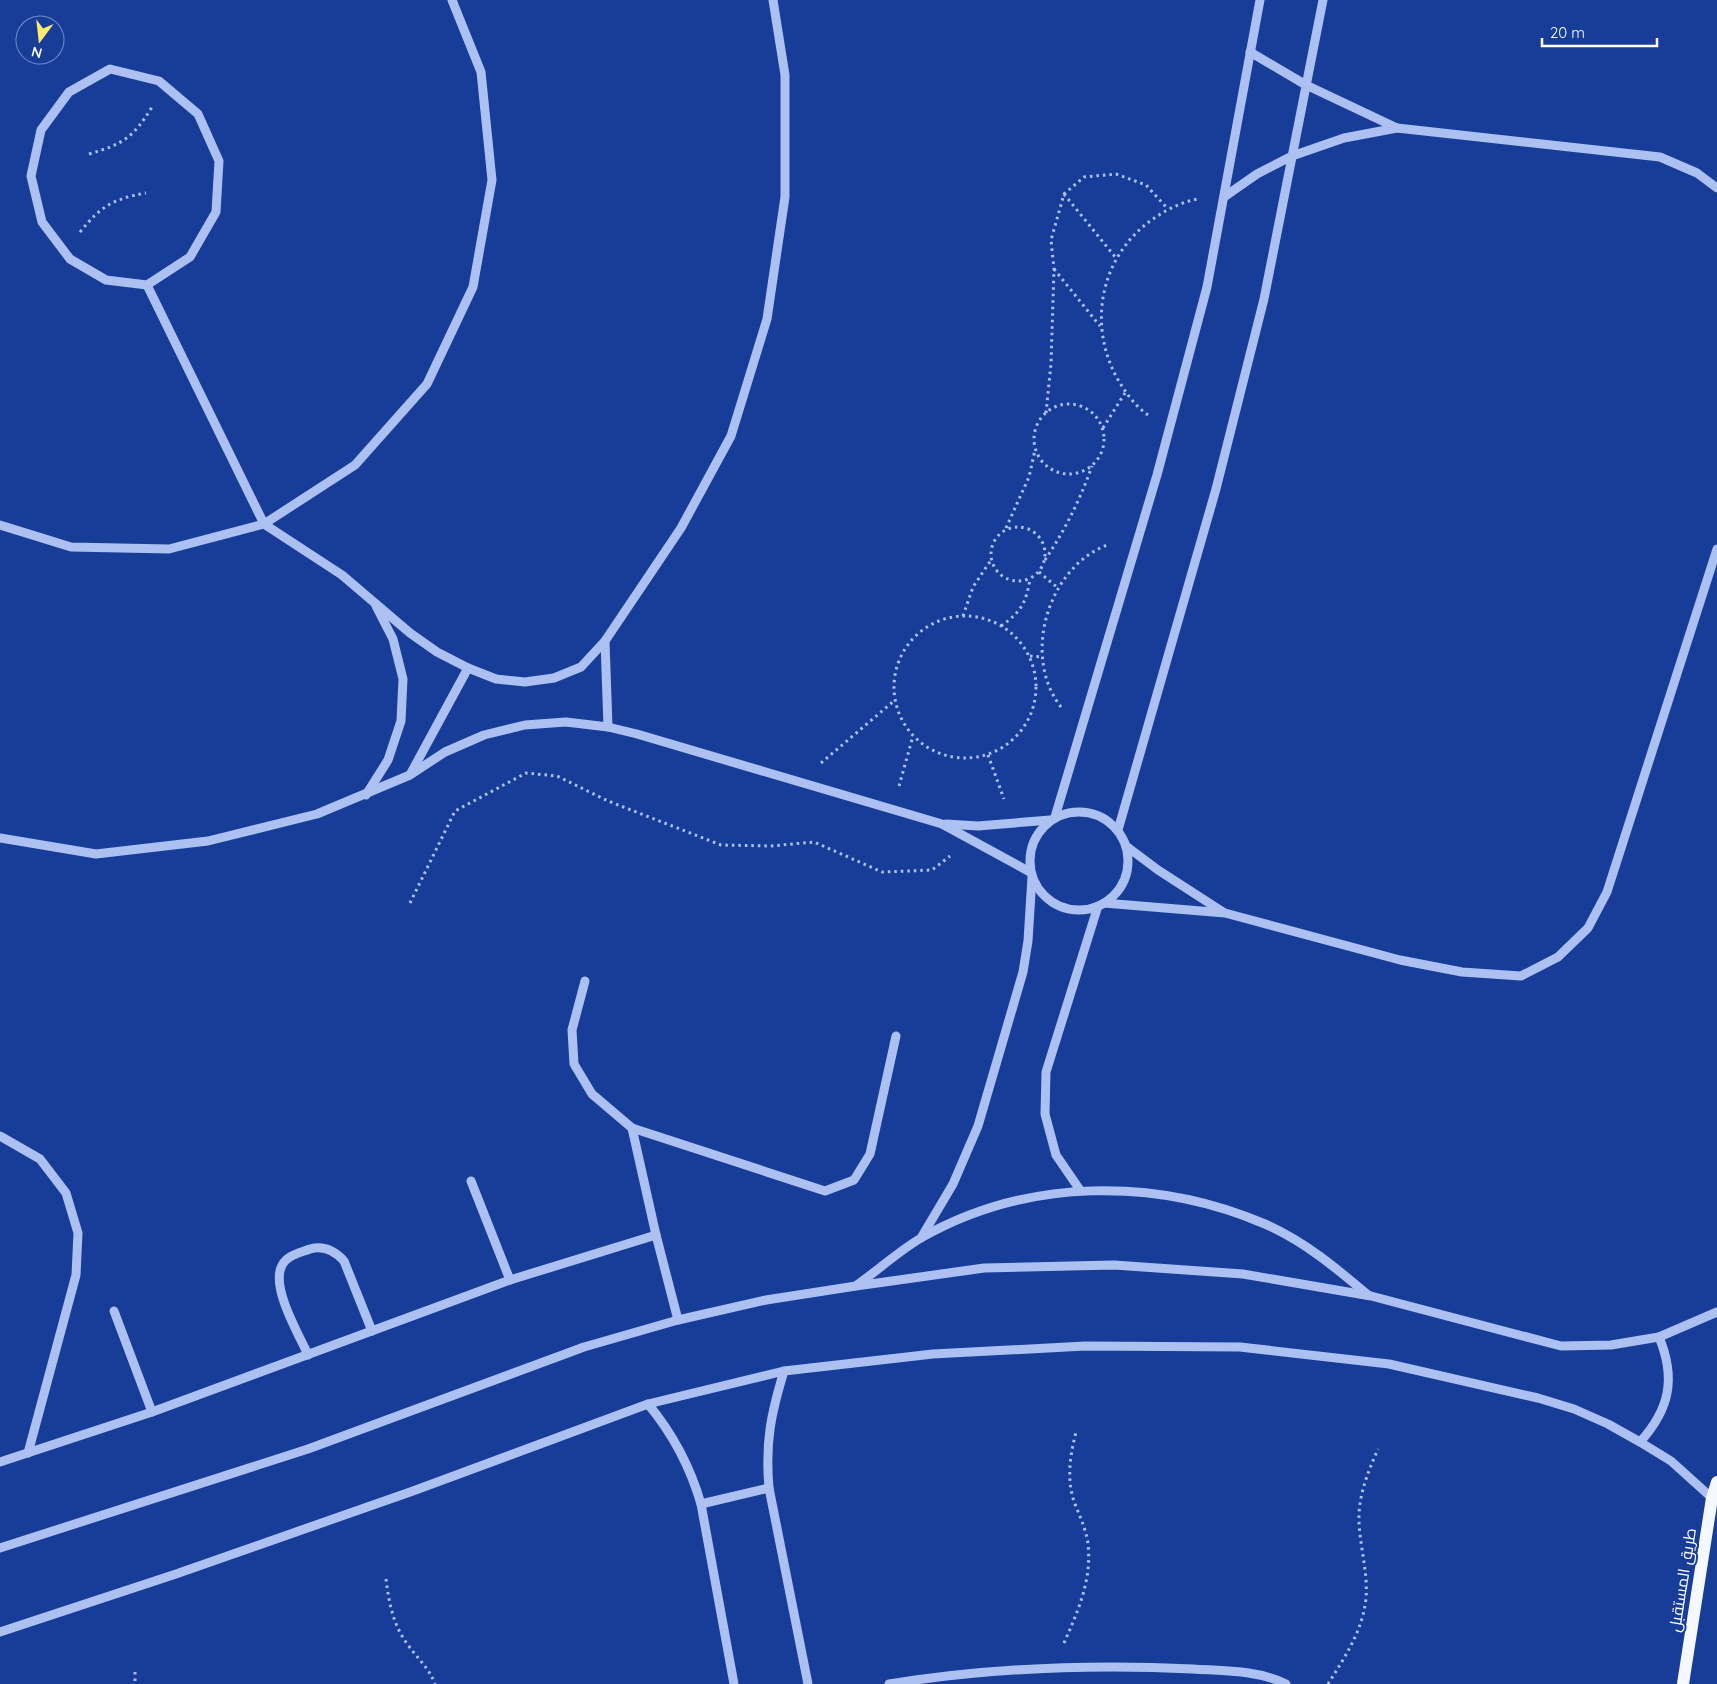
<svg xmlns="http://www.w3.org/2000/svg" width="1717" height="1684" viewBox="0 0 1717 1684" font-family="Quicksand,Cairo,sans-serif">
  <rect width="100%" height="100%" fill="#183d99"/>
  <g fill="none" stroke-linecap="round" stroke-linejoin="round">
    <g stroke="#acc1f1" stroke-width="3" stroke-dasharray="2.5 4" stroke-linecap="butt">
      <path d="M 89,154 C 123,144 133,138 152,107"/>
      <polyline points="1064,194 1116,258"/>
      <path d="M 80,232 C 101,206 113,199 146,193"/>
      <polyline points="1054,269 1100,326"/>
      <circle cx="1069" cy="439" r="35"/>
      <polyline points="1046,413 1051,364 1054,269 1051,240 1064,194 1084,177 1116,174 1146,185 1168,209"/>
      <path d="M 1148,415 C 1135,406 1125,392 1117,378 C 1087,323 1101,255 1153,219 C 1166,210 1181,202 1198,199"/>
      <polyline points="1103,428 1125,393"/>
      <circle cx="1018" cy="554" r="27"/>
      <polyline points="1006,528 1029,477 1035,450"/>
      <path d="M 1045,560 C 1065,530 1080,500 1092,466"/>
      <polyline points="1039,572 1058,588"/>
      <polyline points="963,616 973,587 991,560"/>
      <circle cx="965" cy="687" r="71"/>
      <path d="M 1001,626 C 1021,612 1026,603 1030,579"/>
      <polyline points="1030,656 1041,657"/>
      <path d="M 1061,707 C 1021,656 1048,565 1110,544"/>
      <polyline points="988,755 1004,799"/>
      <polyline points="821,763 895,700"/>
      <polyline points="899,786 913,736"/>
      <polyline points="410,903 455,811 526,773 557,776 608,801 721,845 771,846 814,842 882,872 932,870 950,856"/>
      <path d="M 386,1579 C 389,1603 393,1625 408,1645 C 418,1659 429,1668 435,1684"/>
      <path d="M 1064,1643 C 1078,1611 1092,1580 1088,1544 C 1086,1529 1080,1517 1075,1504 C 1066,1480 1070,1456 1076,1432"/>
      <polyline points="135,1672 135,1684"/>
      <path d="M 1328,1684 C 1345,1657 1363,1630 1366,1598 C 1368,1572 1360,1547 1359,1522 C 1358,1496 1368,1472 1378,1449"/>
    </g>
    <g stroke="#acc1f1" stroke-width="9">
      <polyline points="1250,52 1306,85 1397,128"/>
      <polygon points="110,69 159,81 198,114 219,161 216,212 190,257 147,285 106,280 70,259 42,222 31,176 41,130 69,92"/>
      <polyline points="1224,197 1257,174 1292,156 1344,138 1397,128 1660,157 1697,173 1717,188"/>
      <polyline points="147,285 264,524 342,575 410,633 437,652 468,668 496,679 525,682 554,678 581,667 605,641 681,528 731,436 767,319 785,197 785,75 773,0"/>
      <polyline points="0,525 71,547 169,549 264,524 355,465 427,384 473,287 492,180 481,72 452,0"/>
      <polyline points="605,641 608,727"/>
      <polyline points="411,773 468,668"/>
      <polyline points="366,795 388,760 401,721 403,679 393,639 376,606"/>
      <circle cx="1079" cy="861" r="49"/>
      <polyline points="1055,817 1157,475 1207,287 1260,0"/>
      <polyline points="946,824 978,826 1050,820"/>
      <polyline points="1118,830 1216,489 1264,299 1323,0"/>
      <polyline points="0,838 96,854 208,841 317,814 410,775 445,752 484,735 525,725 566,722 608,727 637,734 942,824 1030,872"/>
      <polyline points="1126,846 1158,870 1223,912"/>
      <polyline points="1104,903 1225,913 1400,960 1462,972 1521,976 1558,957 1588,928 1607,892 1717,549"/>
      <polyline points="585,981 572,1030 574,1064 592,1094 632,1128 825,1191 854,1180 870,1154 896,1036"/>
      <polyline points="0,1136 40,1159 66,1193 78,1233 76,1275 28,1453"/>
      <polyline points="471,1181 510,1280"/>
      <polyline points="1080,1190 1056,1155 1045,1114 1046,1072 1098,906"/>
      <polyline points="656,1235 678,1320"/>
      <polyline points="921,1238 953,1184 978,1126 1023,972 1028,941 1032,877"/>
      <path d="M 857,1285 C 878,1270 899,1251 921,1238 C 1026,1178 1156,1177 1265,1224 C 1304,1241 1336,1268 1368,1295"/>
      <polyline points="114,1311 152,1412"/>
      <path d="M 308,1355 C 299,1334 265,1279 286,1260 C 292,1254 302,1252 310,1249 C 324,1245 335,1251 344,1261 L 372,1331"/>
      <path d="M 784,1371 C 771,1414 765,1442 769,1488 L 808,1684"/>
      <path d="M 648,1404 C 673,1434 690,1466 701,1504 L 734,1684"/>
      <path d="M 1640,1442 C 1670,1409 1676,1378 1659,1337"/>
      <polyline points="0,1462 152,1412 510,1280 656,1235 632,1128"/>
      <polyline points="701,1504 769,1488"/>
      <polyline points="0,1548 308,1449 584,1347 678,1320 766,1300 856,1286 984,1268 1114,1265 1243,1274 1371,1296 1561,1346 1611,1345 1659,1337 1717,1312"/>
      <polyline points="0,1632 176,1574 413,1491 648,1404 784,1371 933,1354 1085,1346 1240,1347 1389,1364 1538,1398 1574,1409 1608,1424 1640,1442 1671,1461 1712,1498"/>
      <path d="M 889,1684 C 989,1668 1091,1664 1193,1669 C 1223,1671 1258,1670 1286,1684"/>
    </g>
    <polyline stroke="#f6f8ff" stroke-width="12" points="1683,1684 1712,1498 1717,1482"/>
  </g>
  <g text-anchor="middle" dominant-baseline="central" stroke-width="4" stroke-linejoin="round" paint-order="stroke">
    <g font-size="16" fill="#fff" stroke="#183d99">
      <text transform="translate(1682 1580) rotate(-81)">طريق المستقبل</text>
    </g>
  </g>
  <g transform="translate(40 40) rotate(195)"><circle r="24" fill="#183d99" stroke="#748bc2"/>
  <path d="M0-4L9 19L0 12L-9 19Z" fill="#ffea6c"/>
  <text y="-8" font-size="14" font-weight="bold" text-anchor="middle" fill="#ffffff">N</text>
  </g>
  <path d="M1542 38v8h115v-8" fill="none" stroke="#ffffff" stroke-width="2.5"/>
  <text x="1550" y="38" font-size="15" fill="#ffffff" stroke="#183d99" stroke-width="4" paint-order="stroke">20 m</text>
</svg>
